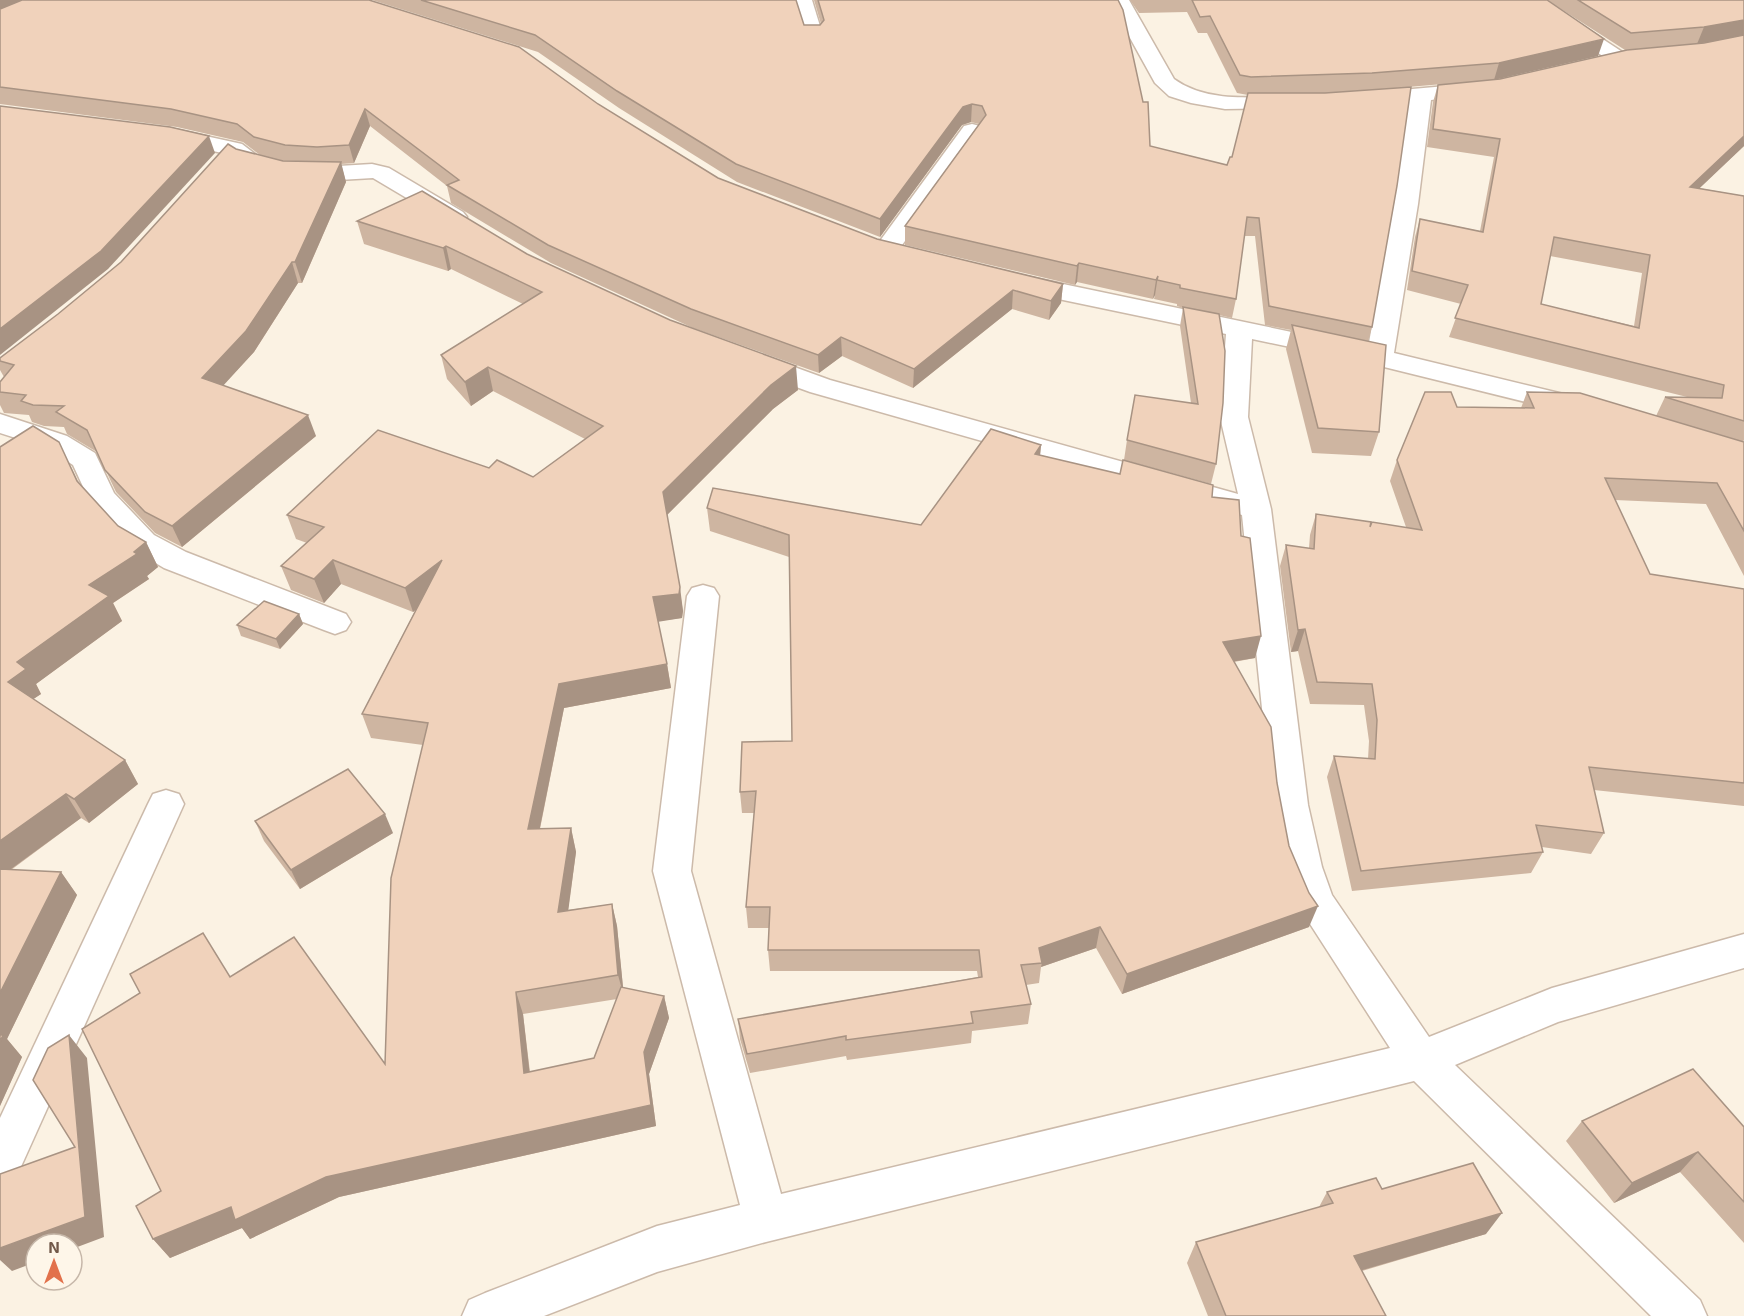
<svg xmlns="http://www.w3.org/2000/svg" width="1744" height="1316" viewBox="0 0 1744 1316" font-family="'Exo 2',sans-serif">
  <rect width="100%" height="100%" fill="#fbf2e3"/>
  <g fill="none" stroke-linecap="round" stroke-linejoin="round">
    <g stroke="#ccbaaa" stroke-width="3">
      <g id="minor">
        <polygon points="792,0 812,0 823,36 820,40 806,40"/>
        <path d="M 1109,0 L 1129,0 L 1174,79 C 1207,103 1253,97 1291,96 L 1299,97 L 1302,102 L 1299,107 L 1291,108 L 1225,109 L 1191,103 L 1169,96 L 1155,83 Z"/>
        <polygon points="1520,0 1543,0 1627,55 1630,59 1627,63 1620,65 1613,63"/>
        <polygon points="1480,83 1488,84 1491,89 1488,94 1431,100 1418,204 1394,353 1580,398 1584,404 1580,410 1570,413 1380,366 1252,339 1248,417 1271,509 1308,805 1322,867 1332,895 1429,1037 1552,988 1744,934 1744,968 1558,1022 1455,1065 1700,1300 1707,1316 1651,1316 1414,1081 766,1242 657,1272 544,1316 462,1316 469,1300 485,1293 657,1226 740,1205 653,871 687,596 692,588 703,585 714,588 719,596 691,871 781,1194 1390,1048 1303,913 1284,867 1272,805 1242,515 810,392 744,368 741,362 744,356 754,354 764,356 830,380 1238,494 1220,417 1226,334 1020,291 1011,288 1007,283 1011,278 1020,275 1368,348 1394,204 1409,102 1367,105 1359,104 1356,99 1359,94 1367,93"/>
        <polygon points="972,124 980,126 983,131 895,255 886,257 877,255 874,250 877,245 964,126"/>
        <polygon points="169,128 242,144 259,157 290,165 322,167 372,164 389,168 463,212 467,217 463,222 455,224 447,222 373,178 322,181 289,179 243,167 227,154 161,140 158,135 161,130"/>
        <polygon points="0,414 67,436 95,453 114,493 154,535 186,552 346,614 351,622 346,630 335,634 324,630 164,568 132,549 91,504 73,465 47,448 0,433"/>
        <polygon points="166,790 179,794 184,804 15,1180 0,1186 0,1118 148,804 153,794"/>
      </g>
    </g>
    <use href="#minor" fill="#fff" fill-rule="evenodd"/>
  </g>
  <g fill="#ceb5a1" fill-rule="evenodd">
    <polygon points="0,0 598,104 718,178 877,239 1063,284 1061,303 1049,320 1012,309 913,388 842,356 819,373 693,328 551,263 451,203 447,186 370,126 354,163 341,164 346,182 302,283 298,283 254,352 223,385 316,436 182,547 155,533 116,492 97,452 67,434 64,427 44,426 32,422 29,415 4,413 0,405 0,382 4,377 0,370 0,358 58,314 121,262 236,149 260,155 243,142 177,127 0,104"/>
    <path d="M 372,0 L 796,0 L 804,25 L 820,25 L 821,24 L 814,0 L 1118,0 L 1150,146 L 1227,165 L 1232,157 L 1248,95 L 1237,93 L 1207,33 L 1198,33 L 1187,12 L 1139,13 L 1130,0 L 1744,0 L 1744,146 L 1699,188 L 1744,196 L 1744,440 L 1743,442 L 1744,442 L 1744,576 L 1706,504 L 1615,500 L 1650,574 L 1744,589 L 1744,806 L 1594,790 L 1604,833 L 1591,854 L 1542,847 L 1543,852 L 1531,873 L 1352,891 L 1327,777 L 1334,756 L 1368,759 L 1369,741 L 1364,705 L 1310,704 L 1298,651 L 1291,652 L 1280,566 L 1286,545 L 1309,548 L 1310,535 L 1316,514 L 1370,527 L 1406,527 L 1390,481 L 1397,460 L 1457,407 L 1521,408 L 1527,392 L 1656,416 L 1665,397 L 1691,398 L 1449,337 L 1461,304 L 1407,290 L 1415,237 L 1420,219 L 1480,231 L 1494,157 L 1427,147 L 1433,102 L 1438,85 L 1443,84 L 1408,87 L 1372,327 L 1368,341 L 1379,432 L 1371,456 L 1312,453 L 1286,349 L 1291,330 L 1265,325 L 1255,236 L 1244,236 L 1236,299 L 1232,318 L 1219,315 L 1216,464 L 1211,484 L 1124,460 L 1127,440 L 1191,403 L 1180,326 L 1183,308 L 1177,306 L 1177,304 L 1154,299 L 1155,295 L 1153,299 L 1077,282 L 1075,285 L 905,245 L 905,226 L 979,124 L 971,122 L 962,125 L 880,237 L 737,182 L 619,108 L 538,52 ZM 1550,2 L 1625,50 L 1697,44 L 1724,39 L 1496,79 L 1598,56 ZM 1550,256 L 1642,273 L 1634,326 L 1541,304 Z"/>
    <path d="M 357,221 L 527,254 L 798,390 L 773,409 L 667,515 L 683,611 L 682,618 L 658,621 L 667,664 L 671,688 L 564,708 L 540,829 L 571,828 L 576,852 L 568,910 L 612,904 L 617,926 L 623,988 L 664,996 L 669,1018 L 649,1074 L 656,1126 L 339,1197 L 250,1239 L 242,1228 L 170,1258 L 153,1239 L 161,1191 L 230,977 L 385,1064 L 423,745 L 371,738 L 362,714 L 416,609 L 413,612 L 341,584 L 324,603 L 291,590 L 281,566 L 307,543 L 296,539 L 287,515 L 489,468 L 533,477 L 585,439 L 493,391 L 471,406 L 447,379 L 441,355 L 523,304 L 451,269 L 448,271 L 364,244 ZM 617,999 L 594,1058 L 530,1072 L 523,1014 Z"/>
    <polygon points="1041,445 1040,455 1212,497 1241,536 1255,658 1234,662 1277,783 1289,846 1309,927 1122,994 1096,948 1041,967 1039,983 1026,985 1031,1004 1028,1024 972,1031 971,1043 847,1060 846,1056 750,1073 740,1039 738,1019 978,977 977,971 770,971 768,950 769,928 748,928 746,907 754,813 742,813 740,792 792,741 789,557 710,531 707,508 921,525"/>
    <polygon points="0,447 71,467 79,483 118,526 146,542 158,567 147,576 149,579 113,603 122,621 36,684 41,694 33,699 125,760 138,784 89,823 81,818 11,870 61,872 77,895 7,1039 22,1057 0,1106"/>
    <polygon points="299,614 303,624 280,649 241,636 237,625"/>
    <polygon points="255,821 393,833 300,889 264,841"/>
    <polygon points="1582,1121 1744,1127 1744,1243 1680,1172 1614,1203 1566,1141"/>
    <polygon points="1382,1189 1486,1234 1362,1271 1386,1316 1208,1316 1187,1263 1196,1242 1319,1207 1327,1192"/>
  </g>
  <g fill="#a89383">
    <polygon points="0,0 25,0 0,11"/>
    <polygon points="1744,20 1744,36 1697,44 1704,27"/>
    <polygon points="1604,39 1598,56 1494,80 1499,63"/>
    <polygon points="972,104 971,122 962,125 880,237 880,219 963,107"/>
    <polygon points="365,109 370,126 354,163 349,145"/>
    <polygon points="209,136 215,153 108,269 0,355 0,329"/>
    <polygon points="1744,136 1744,146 1682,205 1690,187"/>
    <polygon points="341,162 346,182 302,283 295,262"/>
    <polygon points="446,246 451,269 448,271 443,248"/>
    <polygon points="292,262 298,283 254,352 211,399 202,378"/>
    <polygon points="1079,263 1077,282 1075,285 1077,266"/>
    <polygon points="1158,276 1155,295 1153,299 1156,280"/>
    <polygon points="1063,284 1061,303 1049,320 1051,301"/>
    <polygon points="1013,290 1012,309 913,388 914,369"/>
    <polygon points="841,337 842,356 819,373 818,355"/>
    <polygon points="796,366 798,390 773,409 666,516 663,492 771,385"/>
    <polygon points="488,367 493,391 471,406 465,382"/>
    <polygon points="308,415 316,436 182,547 172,526"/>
    <polygon points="1041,445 1039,467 1035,454"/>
    <polygon points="146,542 158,567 147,576 149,579 113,603 122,621 36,684 41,694 23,706 8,682 17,662 89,585"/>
    <polygon points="333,560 341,584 324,603 314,579"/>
    <polygon points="442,560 449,584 413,612 405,588"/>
    <polygon points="680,587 683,611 682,618 657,622 653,597"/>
    <polygon points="299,614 303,624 280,649 276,639"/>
    <polygon points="1305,629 1298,651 1291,652 1298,630"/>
    <polygon points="1261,636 1255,658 1218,664 1223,642"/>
    <polygon points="667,664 671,688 564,708 535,852 528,829 559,684"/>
    <polygon points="125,760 138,784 89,823 74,799"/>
    <polygon points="66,794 81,818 0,877 0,841"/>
    <polygon points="385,814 393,833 300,889 291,870"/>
    <polygon points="571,828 576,852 565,935 558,912"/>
    <polygon points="61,872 77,895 7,1039 22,1057 0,1106 0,993"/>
    <polygon points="612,904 617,926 624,997 618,975"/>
    <polygon points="1318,906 1309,927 1122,994 1127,974"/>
    <polygon points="1100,927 1096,948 1041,967 1042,963 1039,948"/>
    <polygon points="516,992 523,1014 532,1094 524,1073"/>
    <polygon points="664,996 669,1018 649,1074 656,1126 339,1197 250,1239 242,1228 170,1258 153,1239 231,1207 326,1177 644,1052"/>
    <polygon points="69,1035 87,1058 104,1237 72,1249 72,1244 36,1244 36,1262 12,1271 0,1260 0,1248 85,1217"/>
    <polygon points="1698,1152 1680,1172 1614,1203 1632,1183"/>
    <polygon points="1502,1213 1486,1234 1342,1276 1354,1256"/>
  </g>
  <g fill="#f0d2bb" stroke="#a89383" stroke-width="1.5" fill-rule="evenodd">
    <polygon points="22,0 369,0 519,47 598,104 718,178 877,239 1063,284 1051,301 1013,290 914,369 841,337 818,355 691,309 548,245 447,185 459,180 365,109 349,145 317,147 285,145 254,137 237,124 171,109 0,87 0,9"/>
    <polygon points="421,0 796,0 804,25 820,25 824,20 818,0 1118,0 1123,10 1143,102 1148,102 1150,146 1227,165 1230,157 1232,157 1248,93 1325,93 1411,87 1397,186 1372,327 1269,306 1259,218 1247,217 1236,299 1180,288 1180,285 1157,280 1158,276 1156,280 1079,263 1077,266 905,226 986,115 982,106 972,104 963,107 880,219 736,164 617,91 535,35"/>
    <polygon points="1192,0 1547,0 1604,39 1499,63 1372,73 1251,77 1240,75 1210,16 1200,17"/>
    <polygon points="1578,0 1744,0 1744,20 1704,27 1631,33"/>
    <path d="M 1744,35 L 1744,136 L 1690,187 L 1744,196 L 1744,421 L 1665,397 L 1722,398 L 1724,385 L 1455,318 L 1468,285 L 1412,271 L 1420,219 L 1483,232 L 1500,139 L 1433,129 L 1438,85 L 1500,79 L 1627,50 L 1704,43 ZM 1554,237 L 1650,255 L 1639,328 L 1541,304 Z"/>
    <polygon points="0,106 170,127 209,136 101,251 0,329"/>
    <polygon points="228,144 236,149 283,161 341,162 295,262 292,262 246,331 202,378 308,415 172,526 145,512 105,470 87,430 56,412 64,406 33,405 21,401 26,395 0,392 0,382 14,365 0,361 0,358 58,314 121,262"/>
    <polygon points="422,191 527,254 670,320 796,366 771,385 663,492 680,587 679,594 653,597 667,664 559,684 528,829 571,828 558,912 612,904 618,975 516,992 524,1073 594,1058 621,987 664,996 644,1052 651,1105 326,1177 235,1220 231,1207 153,1239 136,1206 161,1191 82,1029 140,993 130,974 203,933 230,977 294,937 385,1064 391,878 428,723 362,714 442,560 405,588 333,560 314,579 281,566 324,527 287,515 378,430 489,468 497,460 533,477 603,426 488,367 465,382 441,355 542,292 446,246 443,248 357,221"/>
    <polygon points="1183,307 1219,314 1225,351 1223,403 1216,464 1127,440 1135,395 1198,404"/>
    <polygon points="1292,325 1386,345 1379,432 1318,428"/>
    <polygon points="1425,392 1451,392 1457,407 1534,408 1527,392 1580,393 1744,442 1744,531 1717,483 1605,478 1650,574 1744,589 1744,783 1589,767 1604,833 1536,825 1543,852 1361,871 1334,756 1375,759 1377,720 1372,684 1317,682 1305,629 1298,630 1286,545 1314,549 1316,514 1371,522 1370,527 1372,522 1422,530 1397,460"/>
    <polygon points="33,426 59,442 77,481 118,526 146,542 134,552 137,554 89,585 109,596 17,662 26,669 8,682 125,760 74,799 66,794 0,841 0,447"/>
    <polygon points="991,429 1041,445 1035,454 1120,474 1123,460 1213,485 1212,497 1239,500 1241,536 1250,538 1261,636 1223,642 1271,727 1277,783 1289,846 1309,893 1318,906 1127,974 1100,927 1039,948 1042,963 1021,965 1031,1004 971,1012 973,1023 846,1040 846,1036 747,1054 738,1019 982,977 979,950 768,950 770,907 746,907 756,791 740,792 742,742 792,741 789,535 707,508 713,488 921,525"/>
    <polygon points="264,601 299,614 276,639 237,625"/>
    <polygon points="348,769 385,814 291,870 255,821"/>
    <polygon points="0,869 61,872 0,993"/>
    <polygon points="0,1035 3,1035 0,1042"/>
    <polygon points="69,1035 85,1217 0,1248 0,1174 75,1147 33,1080 48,1048"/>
    <polygon points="1693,1069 1744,1127 1744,1202 1698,1152 1632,1183 1582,1121"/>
    <polygon points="1473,1163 1502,1213 1354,1256 1386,1316 1226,1316 1196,1242 1333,1203 1327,1192 1376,1178 1382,1189"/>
  </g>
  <g transform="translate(54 1262)"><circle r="28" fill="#fef6e9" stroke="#c6b7a9" stroke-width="1.5"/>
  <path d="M0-4.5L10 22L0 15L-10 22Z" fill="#e2714b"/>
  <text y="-9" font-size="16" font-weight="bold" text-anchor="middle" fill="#72594a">N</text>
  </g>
</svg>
